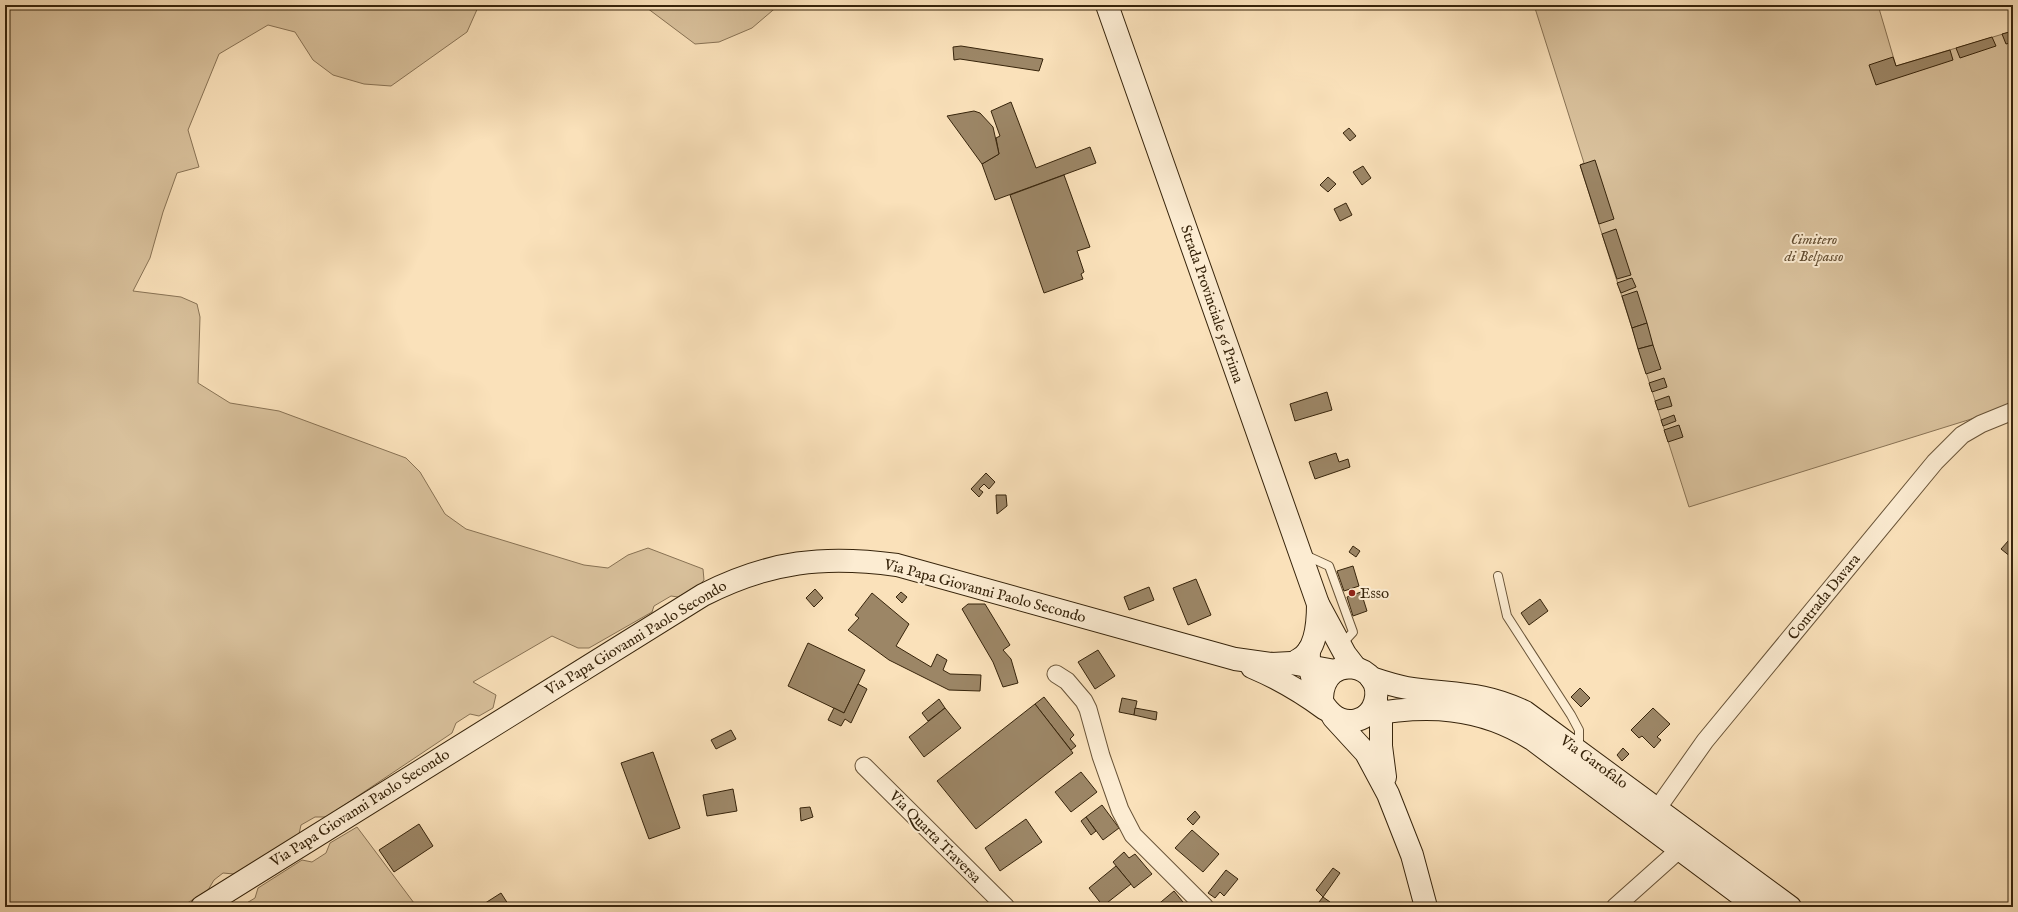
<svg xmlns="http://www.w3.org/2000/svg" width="2018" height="912" viewBox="0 0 2018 912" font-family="'IM FELL English',serif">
  <rect width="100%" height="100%" fill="#fae1ba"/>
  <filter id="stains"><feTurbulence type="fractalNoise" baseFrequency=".005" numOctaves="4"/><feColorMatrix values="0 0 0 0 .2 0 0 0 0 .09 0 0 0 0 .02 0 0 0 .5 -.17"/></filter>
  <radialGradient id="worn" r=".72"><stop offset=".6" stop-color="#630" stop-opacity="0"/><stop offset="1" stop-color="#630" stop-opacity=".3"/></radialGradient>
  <g fill="#d9c19c" stroke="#887254">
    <polygon points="5,5 479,5 467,32 391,86 364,84 333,75 313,60 295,32 268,25 219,54 188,130 199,167 177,173 163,212 150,258 133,291 181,297 197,304 200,317 198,383 230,403 279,411 406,458 420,472 445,514 466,529 584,565 608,568 628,555 648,548 703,569 704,580 699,586 678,597 671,596 654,606 652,612 589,648 578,648 552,636 473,682 496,695 493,708 479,716 470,714 456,723 452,733 343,806 326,817 315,817 301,825 299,834 234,874 223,873 214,880 208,890 181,907 5,907"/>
    <polygon points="643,5 779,5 752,28 719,42 695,44"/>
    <polygon points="1534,5 1878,5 1896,66 2013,31 2013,406 1689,507 1580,165 1584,163"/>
    <polygon points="357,827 417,907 240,907 255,898 258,888 302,860 312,862 326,853 330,843"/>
  </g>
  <g fill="#9c8666" stroke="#37240b">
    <polygon points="2013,31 2013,42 2006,44 2002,34"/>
    <polygon points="1992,37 1996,46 1960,58 1956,48"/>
    <polygon points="961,46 1043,59 1039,71 960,59 954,60 953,47"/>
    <polygon points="1950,50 1953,60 1876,85 1869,65 1893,57 1896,66"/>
    <polygon points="1011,102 1036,168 1090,147 1096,163 995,200 982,164 999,154 996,138 1000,136 991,111"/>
    <polygon points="974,111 980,113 993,127 999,154 982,164 947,116"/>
    <polygon points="1349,128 1356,136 1350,141 1343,133"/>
    <polygon points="1595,160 1614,219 1599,224 1580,165"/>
    <polygon points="1363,166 1371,178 1362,185 1353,172"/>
    <polygon points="1064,175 1090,247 1077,251 1084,272 1081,274 1083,279 1044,293 1010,195"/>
    <polygon points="1328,177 1336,184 1328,192 1320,185"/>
    <polygon points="1346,203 1352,215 1340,221 1334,209"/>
    <polygon points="1616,229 1631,275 1617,279 1602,234"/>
    <polygon points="1632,278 1636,287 1621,293 1617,283"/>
    <polygon points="1637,291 1647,323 1632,328 1622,296"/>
    <polygon points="1647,323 1653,345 1638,349 1632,328"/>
    <polygon points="1653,345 1661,369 1646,374 1638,349"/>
    <polygon points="1664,378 1667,387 1652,392 1649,383"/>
    <polygon points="1327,392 1332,410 1295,421 1290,404"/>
    <polygon points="1669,396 1672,406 1658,410 1655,401"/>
    <polygon points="1674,415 1676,421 1663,426 1661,420"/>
    <polygon points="1679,425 1683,437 1668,442 1664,430"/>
    <polygon points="1336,453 1339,462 1348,459 1350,467 1315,479 1309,462"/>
    <polygon points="986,473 995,482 989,489 984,484 979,489 983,492 979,497 971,489"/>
    <polygon points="996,495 1006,495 1007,506 997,514"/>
    <polygon points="2009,540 2013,544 2013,554 2011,557 2001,549"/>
    <polygon points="1353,546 1360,551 1356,557 1349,552"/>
    <polygon points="1353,566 1359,586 1344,591 1337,571"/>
    <polygon points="1196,579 1211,615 1188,625 1173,588"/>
    <polygon points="1149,587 1154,600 1129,610 1124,597"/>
    <polygon points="815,589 823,598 814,607 806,598"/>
    <polygon points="901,592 907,597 902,603 896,597"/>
    <polygon points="1361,592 1367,611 1353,616 1347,597"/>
    <polygon points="872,593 909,624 896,646 931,667 937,654 947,660 943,670 950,674 981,675 980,691 949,690 889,660 848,630 859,618 855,615"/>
    <polygon points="1540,599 1548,611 1529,625 1521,613"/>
    <polygon points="968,604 985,604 1010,645 1003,650 1011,659 1018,683 1003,687 993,662 962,609"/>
    <polygon points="808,643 865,670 844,713 788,686"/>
    <polygon points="1098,650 1115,676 1095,689 1078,662"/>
    <polygon points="858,684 867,689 851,723 845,719 841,726 828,720 834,708 844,713"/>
    <polygon points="1580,688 1590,698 1581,707 1571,697"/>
    <polygon points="1044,697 1074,735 1070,739 1076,746 1071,750 1035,704"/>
    <polygon points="1122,698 1137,701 1134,715 1119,712"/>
    <polygon points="939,699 945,708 928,721 922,713"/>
    <polygon points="1035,704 1073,753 976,829 937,781"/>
    <polygon points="945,708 961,728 924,757 909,737"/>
    <polygon points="1135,708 1157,712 1156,720 1134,715"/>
    <polygon points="1653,708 1670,724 1657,737 1661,740 1654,748 1642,736 1639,738 1631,730"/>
    <polygon points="731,730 736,739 716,749 711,740"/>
    <polygon points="1623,748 1629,754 1622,761 1617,755"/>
    <polygon points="653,752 680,828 649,839 621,763"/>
    <polygon points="1081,772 1097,792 1071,812 1055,792"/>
    <polygon points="733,789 737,811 707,816 703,795"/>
    <polygon points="1102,805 1119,828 1103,840 1086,817"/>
    <polygon points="810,807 813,817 801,821 800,808"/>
    <polygon points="1195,811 1200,817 1193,825 1187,819"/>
    <polygon points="1086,817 1096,831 1091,835 1081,821"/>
    <polygon points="1026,819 1042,842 1000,871 985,848"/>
    <polygon points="419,824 433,846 394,872 379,850"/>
    <polygon points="1192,830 1219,854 1203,872 1175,848"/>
    <polygon points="1124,852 1129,858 1135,854 1152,874 1134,888 1113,862"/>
    <polygon points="1116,866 1131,884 1103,906 1089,888"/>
    <polygon points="1333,868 1340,873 1323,897 1316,890"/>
    <polygon points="1226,870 1238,879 1224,896 1220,892 1215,898 1208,893"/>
    <polygon points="1174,891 1183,902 1176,907 1155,907"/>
    <polygon points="501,893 510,907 479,907"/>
    <polygon points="1323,897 1330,902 1327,907 1315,907"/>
  </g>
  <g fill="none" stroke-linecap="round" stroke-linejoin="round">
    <g stroke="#685337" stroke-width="10">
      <g id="lane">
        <polyline points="1305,555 1329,566 1353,632 1341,645"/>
        <polyline points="1498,576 1507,616 1571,715 1579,730 1579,748"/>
      </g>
    </g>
    <g stroke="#685337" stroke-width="19">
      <g id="street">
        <polyline points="1056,674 1067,681 1084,701 1088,709 1101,756 1120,810 1133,835 1205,907"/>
        <polyline points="864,766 1006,907"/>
        <polyline points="1657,809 1705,741 1935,462 1962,435 1981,424 2013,411"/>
        <polyline points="1615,907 1680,849"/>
      </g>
    </g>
    <g stroke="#37240b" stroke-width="24">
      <g id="secondary">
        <polyline points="1107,5 1318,604 1345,654 1355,667"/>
        <path d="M 1309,650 C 1307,675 1324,729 1357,720 C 1366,718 1373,710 1375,702 C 1386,664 1324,650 1322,698"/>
        <path d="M 1298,660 C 1317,651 1318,622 1318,604"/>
        <path d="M 1252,667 C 1278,678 1302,692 1325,709"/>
        <path d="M 1371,678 C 1383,682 1395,686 1407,688 C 1453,695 1482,691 1525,712 L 1790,907"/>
        <polyline points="1376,701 1381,721 1381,746 1385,777"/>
        <path d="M 1367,715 C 1426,704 1480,706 1532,739 L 1757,907"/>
        <polyline points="1333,717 1366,753 1388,794 1412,855 1426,907"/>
        <path d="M 202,907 L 703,595 C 770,561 824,555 897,565 L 1235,659 L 1272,664 L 1291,663 L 1335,671"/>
      </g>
    </g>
    <use href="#lane" stroke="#fcecd2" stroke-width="8"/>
    <use href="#street" stroke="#fcecd2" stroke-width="17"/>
    <use href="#secondary" stroke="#fcecd2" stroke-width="22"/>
  </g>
  <circle fill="#8f2418" stroke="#fcecd2" stroke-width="1.5" cx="1352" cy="593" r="4"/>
  <g text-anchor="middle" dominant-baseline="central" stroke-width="4" stroke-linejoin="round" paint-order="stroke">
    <g font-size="15" font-style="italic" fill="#604b2f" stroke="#fcecd2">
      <text x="1814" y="239">Cimitero<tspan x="1814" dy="17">di Belpasso</tspan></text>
    </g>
    <g font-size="15" fill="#37240b" stroke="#fcecd2">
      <text transform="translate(1212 304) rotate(71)">Strada Provinciale 56 Prima</text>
      <text transform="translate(985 591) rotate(15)">Via Papa Giovanni Paolo Secondo</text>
      <text transform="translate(1824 597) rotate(-51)">Contrada Davara</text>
      <text transform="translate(636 638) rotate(-31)">Via Papa Giovanni Paolo Secondo</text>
      <text transform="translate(1594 762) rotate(36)">Via Garofalo</text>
      <text transform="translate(360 808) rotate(-32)">Via Papa Giovanni Paolo Secondo</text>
      <text transform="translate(935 837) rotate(45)">Via Quarta Traversa</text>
    </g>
    <g font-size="15" fill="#37240b" stroke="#fcecd2" text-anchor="start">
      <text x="1360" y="593">Esso</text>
    </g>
  </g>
  <rect width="2018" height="912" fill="none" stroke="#fae1ba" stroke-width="20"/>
  <rect x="6" y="6" width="2006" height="900" fill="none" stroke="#37240b" stroke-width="2"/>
  <rect x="10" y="10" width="1998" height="892" fill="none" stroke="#37240b"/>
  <rect width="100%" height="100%" filter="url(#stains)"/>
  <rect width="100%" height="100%" fill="url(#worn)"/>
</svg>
